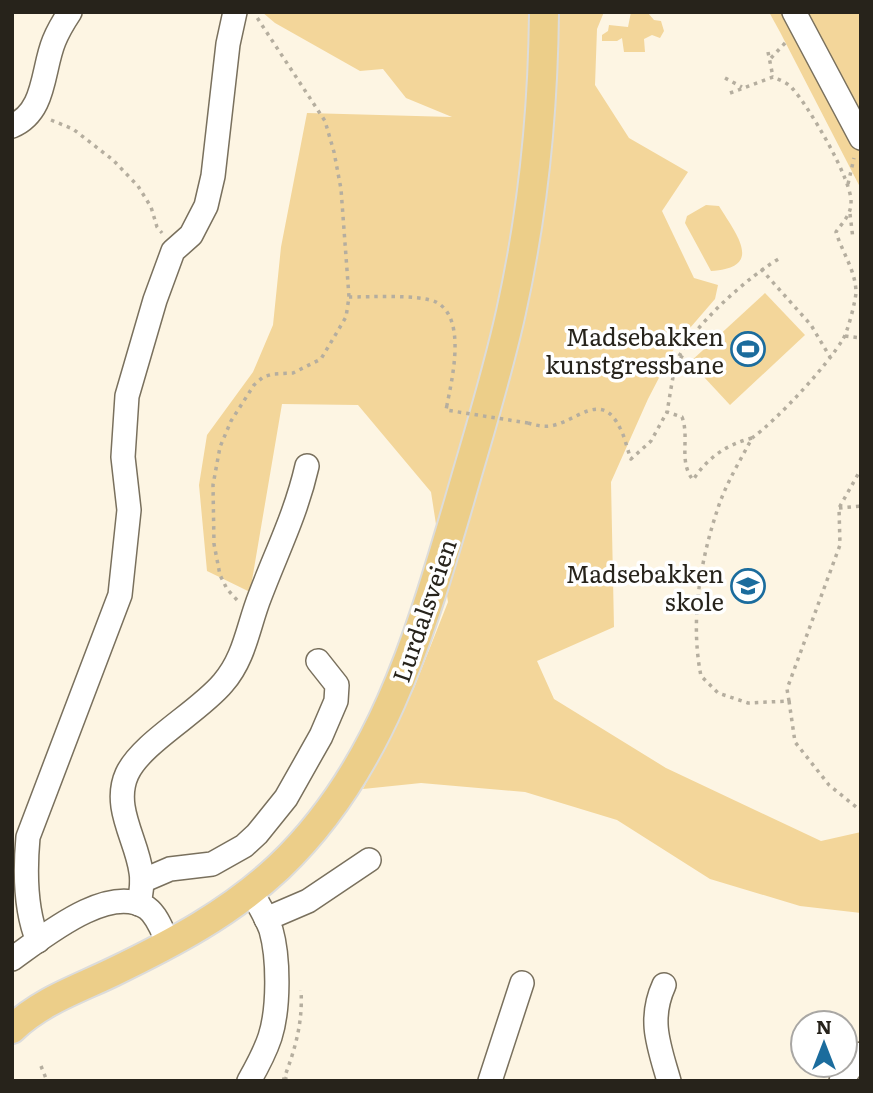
<svg xmlns="http://www.w3.org/2000/svg" width="873" height="1093" viewBox="0 0 873 1093" font-family="Literata,serif">
  <rect width="100%" height="100%" fill="#fdf5e3"/>
  <g fill="#f3d69a">
    <polygon points="262,12 604,12 597,29 595,85 629,138 688,172 662,211 694,278 718,285 715,299 677,343 648,399 611,482 614,627 537,661 554,699 666,768 821,841 861,832 861,913 800,906 710,879 617,820 525,792 421,783 363,789 414,688 448,602 431,492 358,405 282,404 250,592 207,571 199,485 207,435 253,372 273,325 281,247 307,113 452,117 406,98 383,69 360,71 275,23"/>
    <polygon points="631,12 652,12 648,13 654,20 661,21 664,31 660,38 652,35 644,39 645,52 624,52 622,38 617,41 602,41 602,35 608,31 609,25 628,27"/>
    <polygon points="769,12 861,12 861,189 780,32"/>
    <path d="M 706,205 L 719,206 C 736,234 765,268 711,271 L 685,223 L 687,216 Z"/>
    <polygon points="765,293 805,335 730,405 690,362"/>
  </g>
  <g fill="none" stroke-linecap="round" stroke-linejoin="round">
    <g stroke="#79705d" stroke-width="26">
      <g id="minor">
        <polyline points="794,12 861,138"/>
        <path d="M 12,126 C 46,112 42,70 54,41 C 58,31 64,21 70,12"/>
        <polyline points="142,881 170,869 212,864 244,846 257,834 286,798 321,736 336,701 337,685 318,661"/>
        <path d="M 139,904 C 141,893 143,883 141,872 C 137,840 112,807 127,774 C 141,743 199,712 223,683 C 245,658 248,626 260,596 C 277,551 296,514 307,466"/>
        <polyline points="266,919 308,901 369,860"/>
        <path d="M 38,941 C 25,910 25,870 28,837 L 120,595 L 129,510 L 123,457 L 127,396 L 155,300 L 173,251 L 191,235 L 206,206 L 213,176 L 228,44 L 235,12"/>
        <path d="M 12,959 C 42,938 109,882 147,908 C 158,916 163,933 169,945"/>
        <path d="M 664,985 C 648,1020 659,1046 669,1081"/>
        <path d="M 249,1081 C 257,1067 265,1052 270,1037 C 279,1009 279,958 271,930 C 266,916 258,904 251,891"/>
        <polyline points="490,1081 522,983"/>
        <polyline points="841,1081 861,1054"/>
      </g>
    </g>
    <g stroke="#dcdcdb" stroke-width="32">
      <path id="major" d="M 12,1029 C 41,1001 78,989 113,972 C 173,943 230,913 279,867 C 382,769 420,634 459,502 C 477,439 497,376 511,312 C 533,213 543,113 544,12"/>
    </g>
    <g stroke="#b5ae9f" stroke-width="3.5" stroke-dasharray="3.5 5" stroke-linecap="butt">
      <polyline points="768,52 773,77"/>
      <polyline points="771,58 787,41"/>
      <polyline points="725,78 742,87"/>
      <path d="M 730,93 L 773,77 C 779,80 787,82 792,88 C 808,105 853,181 851,203 C 851,215 842,223 836,232 C 842,252 856,271 856,293 C 855,303 848,331 843,339 C 827,366 778,419 752,438 C 740,461 725,485 717,511 C 700,562 690,622 701,676 L 718,693 L 748,703 L 789,701 L 787,689 L 840,545 L 839,508 L 861,469"/>
      <polyline points="51,120 73,129 113,160 138,186 151,207 157,227 162,233"/>
      <polyline points="848,184 854,158"/>
      <polyline points="850,214 853,239"/>
      <polyline points="761,269 811,325 830,357"/>
      <path d="M 349,297 C 370,297 418,294 436,302 C 467,318 452,379 447,405"/>
      <polyline points="845,336 861,338"/>
      <polyline points="680,356 690,362"/>
      <path d="M 528,423 C 535,425 542,427 550,426 C 577,422 601,389 620,428 C 625,437 627,449 631,459 L 651,441 L 667,412"/>
      <path d="M 752,438 C 726,445 708,457 693,480 C 678,461 690,438 682,417 L 667,412 C 670,396 672,379 676,364 C 686,331 752,273 782,257"/>
      <polyline points="839,508 861,506"/>
      <polyline points="237,600 227,589 220,575 214,544 213,485 220,447 231,421 254,385 263,377 273,374 293,373 321,359 346,317 349,297 341,189 334,152 325,121 256,16"/>
      <polyline points="789,701 795,742 829,785 861,811"/>
      <polyline points="41,1066 47,1081"/>
      <polyline points="284,1078 291,1081"/>
      <path d="M 283,1081 C 295,1050 303,1023 301,990"/>
    </g>
    <use href="#minor" stroke="#fff" stroke-width="23"/>
    <use href="#major" stroke="#ecce89" stroke-width="28"/>
    <polyline stroke="#b5ae9f" stroke-width="3.5" stroke-dasharray="3.5 5" stroke-linecap="butt" points="447,405 446,410 528,423"/>
  </g>
  <defs>
    <g id="stadium-ring" transform="scale(1.75)"><circle r="9.5" fill="#fff" stroke="#1b6c9d" stroke-width="1.5"/><path d="M0-5a6.5 5 0 1 0 0 10a6.5 5 0 1 0 0-10ZM-3.5-1.8h7v3.6h-7Z" fill="#1b6c9d"/></g>
    <g id="school-ring" transform="scale(1.75)"><circle r="9.5" fill="#fff" stroke="#1b6c9d" stroke-width="1.5"/><path d="M0-5L7-2L0 1L-7-2ZM-4 1L0 2.5L4 1V4Q0 6-4 4Z" fill="#1b6c9d"/></g>
  </defs>
  <g fill-rule="evenodd">
    <use href="#stadium-ring" x="748" y="349"/>
    <use href="#school-ring" x="748" y="586"/>
  </g>
  <g text-anchor="middle" dominant-baseline="central" stroke-width="7" stroke-linejoin="round" paint-order="stroke">
    <g font-size="24" fill="#27231b" stroke="#fff" text-anchor="end">
      <text x="724" y="335">Madsebakken<tspan x="724" dy="28">kunstgressbane</tspan></text>
      <text x="724" y="572">Madsebakken<tspan x="724" dy="28">skole</tspan></text>
    </g>
    <g font-size="24" fill="#27231b" stroke="#fff">
      <text transform="translate(423 610) rotate(-71)">Lurdalsveien</text>
    </g>
  </g>
  <rect width="873" height="1093" fill="none" stroke="#27231b" stroke-width="28"/>
  <g transform="translate(824 1044)"><circle r="33" fill="#ffffff" stroke="#a9a7a4" stroke-width="2"/>
  <path d="M0-5L12 26L0 18L-12 26Z" fill="#1b6c9d"/>
  <text y="-10" font-size="19" font-weight="bold" text-anchor="middle" fill="#27231b">N</text>
  </g>
</svg>
